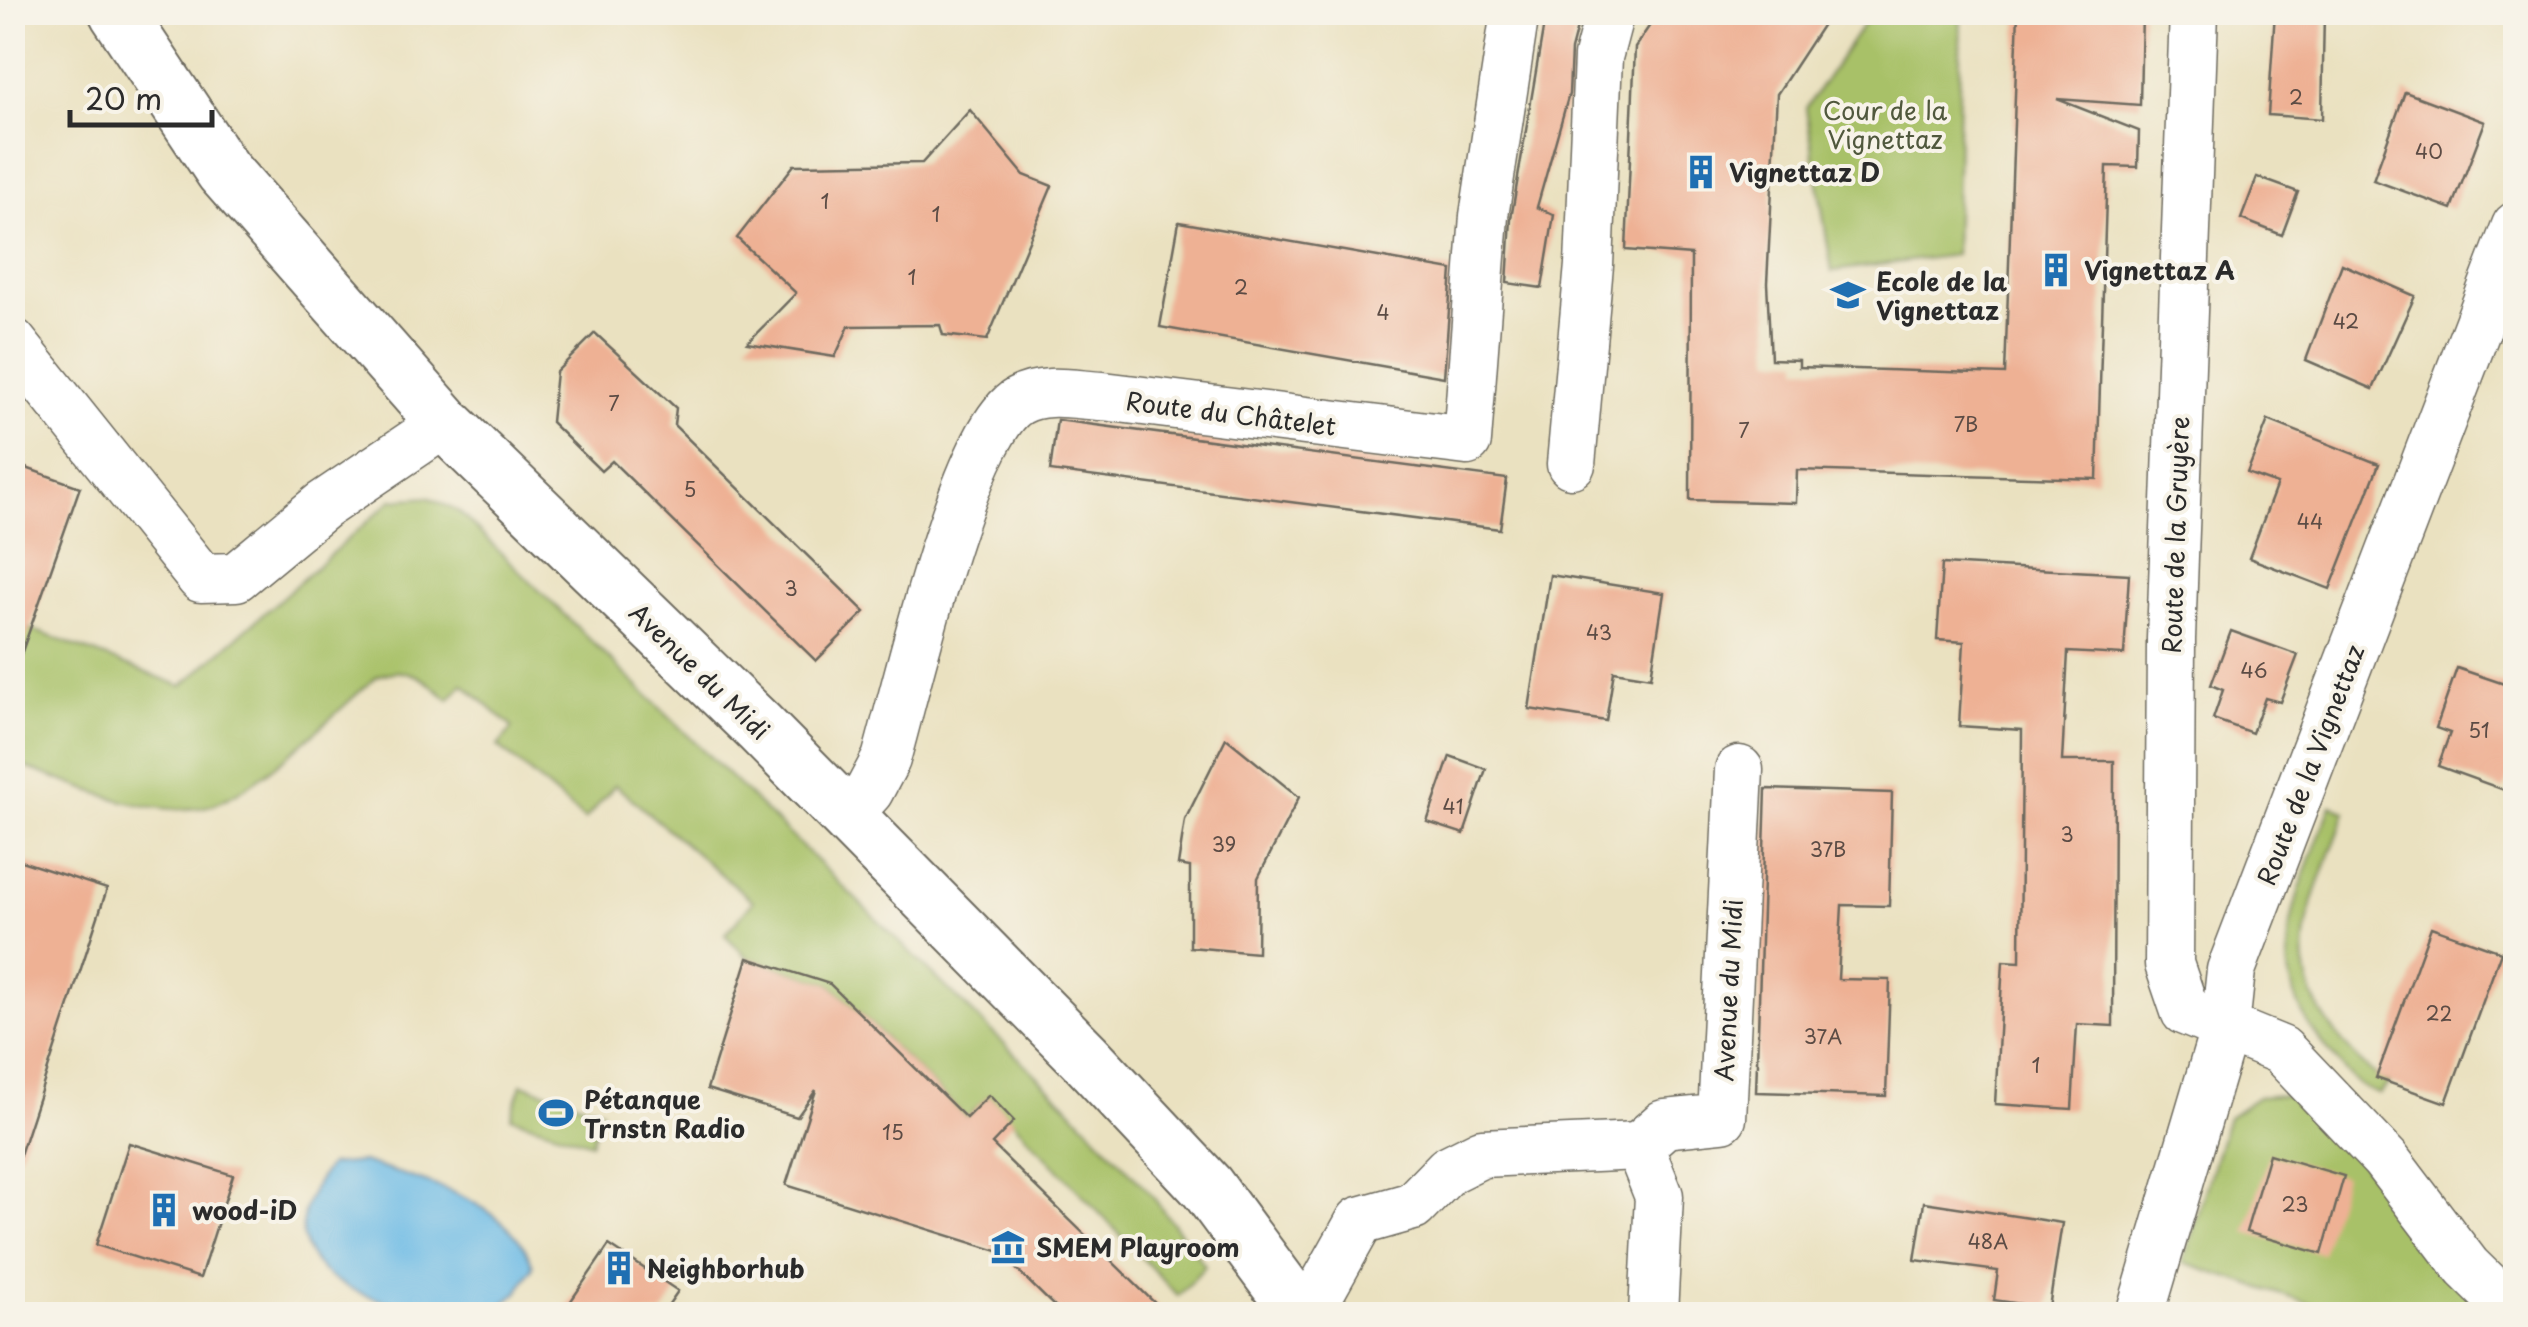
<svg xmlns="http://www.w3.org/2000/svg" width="2528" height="1327" viewBox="0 0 2528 1327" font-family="'Playpen Sans',sans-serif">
  <rect width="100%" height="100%" fill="#f7f3e8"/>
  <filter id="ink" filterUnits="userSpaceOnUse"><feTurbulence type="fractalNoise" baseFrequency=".01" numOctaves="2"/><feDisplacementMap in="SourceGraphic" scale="20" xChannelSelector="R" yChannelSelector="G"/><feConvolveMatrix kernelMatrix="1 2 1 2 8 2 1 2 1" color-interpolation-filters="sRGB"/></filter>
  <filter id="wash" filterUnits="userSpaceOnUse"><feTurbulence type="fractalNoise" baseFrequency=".0048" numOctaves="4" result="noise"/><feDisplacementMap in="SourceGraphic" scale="40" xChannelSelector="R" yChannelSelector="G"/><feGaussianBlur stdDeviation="2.25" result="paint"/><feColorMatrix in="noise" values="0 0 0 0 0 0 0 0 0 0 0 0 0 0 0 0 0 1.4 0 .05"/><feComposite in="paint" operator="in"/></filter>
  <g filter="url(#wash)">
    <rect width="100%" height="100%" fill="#eae1c0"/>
    <g fill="#a8c167" stroke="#6a7649" stroke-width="2.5">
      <polygon points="1871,13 1961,13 1955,255 1832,271 1806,108"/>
      <path d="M 428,497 L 459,512 L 1072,1110 L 1150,1193 L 1205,1266 L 1178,1296 L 989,1096 L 966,1118 L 830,984 L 748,958 L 725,935 L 753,901 L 615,785 L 585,820 L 498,746 L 513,728 L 463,684 L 449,700 C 425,679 409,663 376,677 C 335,712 249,802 198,808 C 138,816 69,781 13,763 L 12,622 L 182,686 L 392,500 Z"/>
      <path d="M 2331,805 L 2346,812 C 2316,898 2272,960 2341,1040 C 2356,1058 2371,1076 2390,1083 L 2379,1094 C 2356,1088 2343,1068 2328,1050 C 2254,968 2299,894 2331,805 Z"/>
      <polygon points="522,1084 602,1110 591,1143 511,1117"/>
      <polygon points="2286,1095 2316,1112 2495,1314 2342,1314 2183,1263 2228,1117 2258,1097"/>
    </g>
    <path fill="#6bbae5" stroke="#4b7288" stroke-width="2.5" d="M 362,1162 C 424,1182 510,1200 533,1266 L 518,1292 L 491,1314 C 405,1315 237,1285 329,1165 Z"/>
    <g id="blocks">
      <g fill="#eeb194">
        <polygon points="1546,12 1581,12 1571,50 1569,94 1537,207 1554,215 1542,288 1507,283 1511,219"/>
        <polygon points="1659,12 1831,12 1777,94 1767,283 1771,359 1799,360 1799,367 2005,374 2018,12 2142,12 2140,105 2057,99 2139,131 2138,167 2107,166 2097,479 1797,470 1796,503 1690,500 1691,255 1626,250 1635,47"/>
        <polygon points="2275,12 2324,12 2322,119 2268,115"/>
        <polygon points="2405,92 2485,122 2452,209 2373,180"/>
        <polygon points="970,110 1024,175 1052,186 987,340 943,335 940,325 849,326 835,357 747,343 796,293 737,238 794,165 922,163"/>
        <polygon points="2257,177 2298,192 2282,235 2241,219"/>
        <polygon points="1179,222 1452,270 1444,377 1160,327"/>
        <polygon points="2342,264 2415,296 2373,389 2306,360"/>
        <polygon points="595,333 676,408 674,425 865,612 816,661 612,461 601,471 551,422 556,372"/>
        <polygon points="1057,420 1507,479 1500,529 1050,471"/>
        <polygon points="2268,420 2379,464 2330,589 2249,558 2277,484 2247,473"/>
        <polygon points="12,463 80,487 18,663 12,662"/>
        <polygon points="1942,564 2129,574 2124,655 2068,652 2062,761 2114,761 2113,1026 2077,1024 2072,1109 1995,1104 2003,961 2020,962 2022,730 1959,726 1964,642 1937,640"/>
        <polygon points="1550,575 1664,593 1651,677 1614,671 1606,721 1529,709"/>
        <polygon points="2231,631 2298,655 2280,702 2265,698 2252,733 2213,719 2223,690 2211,685"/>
        <polygon points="2457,668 2516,688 2516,758 2504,790 2438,766 2450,733 2436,728"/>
        <polygon points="1226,738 1299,797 1258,878 1257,953 1190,947 1190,867 1178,865 1185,820"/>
        <polygon points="1450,756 1486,769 1464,834 1427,822"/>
        <polygon points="1766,789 1892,793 1889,906 1842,905 1838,979 1890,980 1886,1096 1756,1092"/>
        <polygon points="12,858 107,889 20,1155 12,1154"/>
        <polygon points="2431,927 2501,952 2446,1103 2376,1078"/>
        <polygon points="748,958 830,984 966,1118 989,1095 1014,1121 992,1144 1166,1314 1062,1314 998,1251 786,1185 816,1090 797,1117 707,1089"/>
        <polygon points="129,1143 233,1175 200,1278 96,1245"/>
        <polygon points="2269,1154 2344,1176 2322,1254 2246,1232"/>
        <polygon points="1924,1202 2062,1223 2049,1308 1994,1300 1998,1271 1915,1260"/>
        <polygon points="609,1245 678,1291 662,1314 562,1314"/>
      </g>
    </g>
  </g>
  <g filter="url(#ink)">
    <use href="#blocks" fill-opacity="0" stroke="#6e6b5f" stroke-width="2.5"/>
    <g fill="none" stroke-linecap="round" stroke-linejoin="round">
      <g stroke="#6e6b5f" stroke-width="51">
        <g id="street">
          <polyline points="2194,12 2171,639 2169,964 2185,1011 2281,1050 2385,1159 2467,1267 2515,1314"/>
          <polyline points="12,342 201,578 236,577 322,506 445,423"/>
          <polyline points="1571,464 1589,265 1598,57 1610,12"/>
          <path d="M 847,815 L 869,791 L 886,759 C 906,690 964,431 1019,401 C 1044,387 1076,395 1103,396 L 1467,441 L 1484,216 L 1515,12"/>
          <polyline points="1308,1314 1360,1221 1413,1206 1448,1170 1482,1153 1639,1146"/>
          <polyline points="1653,1314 1659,1196 1639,1146 1664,1124 1722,1118 1739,770"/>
          <polyline points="2140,1314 2225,1027 2231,970 2516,226"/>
        </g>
      </g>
      <g stroke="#6e6b5f" stroke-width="59">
        <polyline id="secondary" points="117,12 223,171 445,423 759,727 1084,1056 1207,1187 1301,1314"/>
      </g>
      <use href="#street" stroke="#fff" stroke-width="48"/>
      <use href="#secondary" stroke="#fff" stroke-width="55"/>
    </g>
  </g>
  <defs>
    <g id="building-bare" transform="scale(2.7)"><path d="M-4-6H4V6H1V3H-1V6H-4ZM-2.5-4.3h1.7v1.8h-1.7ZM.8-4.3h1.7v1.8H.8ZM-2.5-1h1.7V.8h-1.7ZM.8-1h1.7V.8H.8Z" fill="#1f6fb2" stroke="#f7f3e8" stroke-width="2.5" paint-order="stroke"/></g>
    <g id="school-bare" transform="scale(2.7)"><path d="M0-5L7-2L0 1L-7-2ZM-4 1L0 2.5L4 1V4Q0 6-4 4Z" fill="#1f6fb2" stroke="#f7f3e8" stroke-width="2.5" paint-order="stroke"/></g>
    <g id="stadium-bare" transform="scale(2.7)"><path d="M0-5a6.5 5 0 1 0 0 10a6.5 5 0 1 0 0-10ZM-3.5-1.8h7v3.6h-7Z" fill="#1f6fb2" stroke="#f7f3e8" stroke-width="2.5" paint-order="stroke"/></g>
    <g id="museum-bare" transform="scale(2.7)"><path d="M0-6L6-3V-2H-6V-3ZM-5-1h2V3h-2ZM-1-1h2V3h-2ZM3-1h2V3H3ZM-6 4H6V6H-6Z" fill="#1f6fb2" stroke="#f7f3e8" stroke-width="2.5" paint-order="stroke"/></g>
  </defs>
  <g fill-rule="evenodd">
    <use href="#building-bare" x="1701" y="172"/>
    <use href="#building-bare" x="2056" y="270"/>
    <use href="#school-bare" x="1848" y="295"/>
    <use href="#stadium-bare" x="556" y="1113"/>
    <use href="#building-bare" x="164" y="1210"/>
    <use href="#museum-bare" x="1008" y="1247"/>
    <use href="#building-bare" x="619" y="1268"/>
  </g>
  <g text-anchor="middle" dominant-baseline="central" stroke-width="8" stroke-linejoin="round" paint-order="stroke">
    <g font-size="20" fill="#5c4c45">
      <text x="2296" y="97">2</text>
      <text x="2429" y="151">40</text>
      <text x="825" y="201">1</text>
      <text x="936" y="214">1</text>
      <text x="912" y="277">1</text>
      <text x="1241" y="287">2</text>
      <text x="1383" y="312">4</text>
      <text x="2346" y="321">42</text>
      <text x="614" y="403">7</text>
      <text x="1966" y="424">7B</text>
      <text x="1744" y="430">7</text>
      <text x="690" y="489">5</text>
      <text x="2310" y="521">44</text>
      <text x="791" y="588">3</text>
      <text x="1599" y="632">43</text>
      <text x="2254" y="670">46</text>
      <text x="2479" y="730">51</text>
      <text x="1453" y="806">41</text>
      <text x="2067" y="834">3</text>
      <text x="1224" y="844">39</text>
      <text x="1828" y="849">37B</text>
      <text x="2439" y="1013">22</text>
      <text x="1823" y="1036">37A</text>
      <text x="2036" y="1065">1</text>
      <text x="893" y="1132">15</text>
      <text x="2295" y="1204">23</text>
      <text x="1988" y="1241">48A</text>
    </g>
    <g font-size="25" fill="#50583d" stroke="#f7f3e8">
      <text x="1885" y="110">Cour de la<tspan x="1885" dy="29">Vignettaz</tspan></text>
    </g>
    <g font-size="25" font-weight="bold" fill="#2b2b2b" stroke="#f7f3e8" text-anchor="start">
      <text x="1729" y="172">Vignettaz D</text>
      <text x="2084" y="270">Vignettaz A</text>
      <text x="1876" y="281">Ecole de la<tspan x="1876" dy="29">Vignettaz</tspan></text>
      <text x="584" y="1099">Pétanque<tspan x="584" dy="29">Trnstn Radio</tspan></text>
      <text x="192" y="1210">wood-iD</text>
      <text x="1036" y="1247">SMEM Playroom</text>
      <text x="647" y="1268">Neighborhub</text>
    </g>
    <g font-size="25" fill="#2b2b2b" stroke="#f7f3e8">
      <text transform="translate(1231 413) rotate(7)">Route du Châtelet</text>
      <text transform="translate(2175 535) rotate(-88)">Route de la Gruyère</text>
      <text transform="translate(700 671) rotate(44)">Avenue du Midi</text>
      <text transform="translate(2310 765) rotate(-69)">Route de la Vignettaz</text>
      <text transform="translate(1728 990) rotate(-87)">Avenue du Midi</text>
    </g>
  </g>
  <rect width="2528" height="1327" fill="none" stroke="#f7f3e8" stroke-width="50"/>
  <path d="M70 110v15h142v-15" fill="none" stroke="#2b2b2b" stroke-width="5"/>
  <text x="85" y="110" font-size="30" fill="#2b2b2b" stroke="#f7f3e8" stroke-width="8" paint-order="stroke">20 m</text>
</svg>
